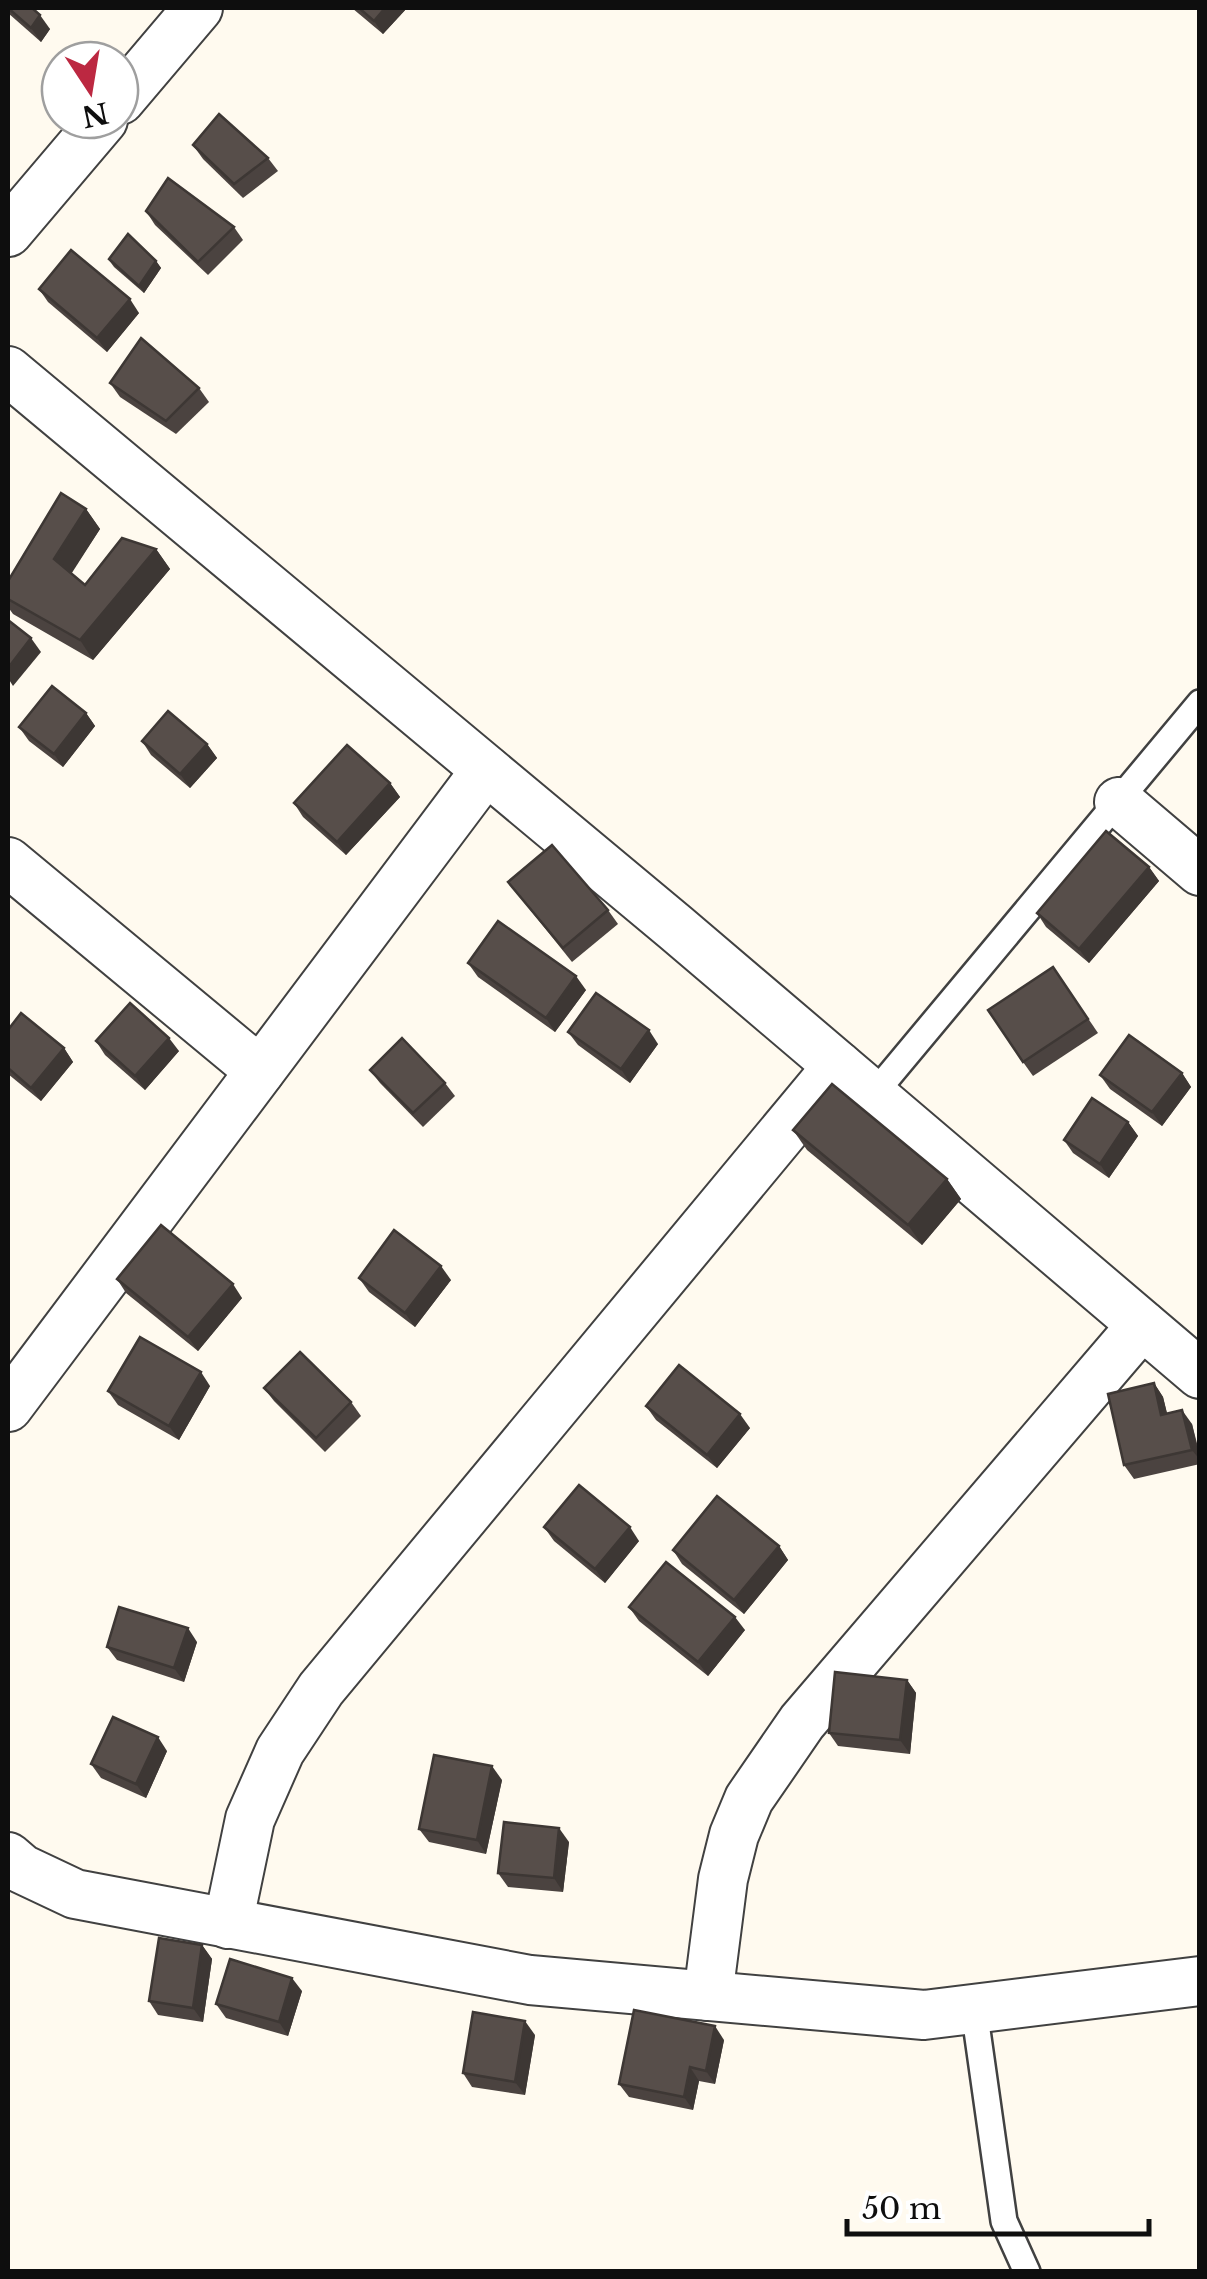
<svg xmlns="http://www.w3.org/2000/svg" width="1207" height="2279" viewBox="0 0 1207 2279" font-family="'Libre Baskerville',serif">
  <rect width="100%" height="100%" fill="#fffaef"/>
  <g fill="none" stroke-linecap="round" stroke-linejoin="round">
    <g stroke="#414141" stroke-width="30">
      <g id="lane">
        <polyline points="873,1095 1200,703"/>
        <polyline points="974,2009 1004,2221 1027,2272"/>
      </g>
    </g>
    <g stroke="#414141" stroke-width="52">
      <g id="street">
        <polyline points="120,100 198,8"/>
        <polyline points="8,232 103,120"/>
        <polyline points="8,371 676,928 1200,1374"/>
        <polyline points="1119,802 1200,871"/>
        <polyline points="8,862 260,1071"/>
        <polyline points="8,1407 486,770"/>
        <polyline points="8,1857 22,1869 75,1894 530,1980 924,2015 1200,1981"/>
        <polyline points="228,1924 250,1819 280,1751 321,1689 838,1066"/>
        <polyline points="708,1996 723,1879 734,1835 749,1799 802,1722 1142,1325"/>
      </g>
    </g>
    <use href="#lane" stroke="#fff" stroke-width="25"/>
    <use href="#street" stroke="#fff" stroke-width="48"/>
  </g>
  <g fill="#4b4340">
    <polygon points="8,8 50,29 41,42 8,13"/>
    <polygon points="352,8 407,8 383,34"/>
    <polygon points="193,145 268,158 278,171 243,198 203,159"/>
    <polygon points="146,211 234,227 243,240 208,275 155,225"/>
    <polygon points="109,260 156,261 161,268 144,293 114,267"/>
    <polygon points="39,289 139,313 107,352 48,302"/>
    <polygon points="110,383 199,388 209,402 176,434 120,397"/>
    <polygon points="86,509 100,529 71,573 85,585 156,549 170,569 93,660 13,614 8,607 8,581"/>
    <polygon points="86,713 95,726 63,767 29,741 19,727"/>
    <polygon points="142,741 207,744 217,758 190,788 151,755"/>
    <polygon points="390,783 400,797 346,855 303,817 294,803"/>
    <polygon points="1149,867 1159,881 1089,963 1046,927 1037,913"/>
    <polygon points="508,882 608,910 618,924 572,962"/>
    <polygon points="468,963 586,990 555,1032 478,977"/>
    <polygon points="1053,967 1098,1033 1033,1076 1023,1062"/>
    <polygon points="8,1030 64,1048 73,1062 41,1101 8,1074"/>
    <polygon points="568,1032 658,1044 630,1083 578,1045"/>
    <polygon points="96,1041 179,1051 145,1090 105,1055"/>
    <polygon points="370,1070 445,1083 455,1096 423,1127 380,1083"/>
    <polygon points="1182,1073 1191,1087 1162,1126 1110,1089 1100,1075"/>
    <polygon points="1128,1122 1138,1136 1109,1178 1073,1153 1064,1140"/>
    <polygon points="793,1130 947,1179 961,1199 922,1245 807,1150"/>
    <polygon points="359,1278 451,1280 415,1327 369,1292"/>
    <polygon points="117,1279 242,1298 198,1351 126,1293"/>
    <polygon points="1154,1383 1163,1397 1167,1414 1192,1424 1200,1455 1200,1464 1134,1479 1124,1465"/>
    <polygon points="210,1386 179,1440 118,1405 108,1391"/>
    <polygon points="264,1388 351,1402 361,1416 325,1452 274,1401"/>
    <polygon points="646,1406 750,1428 717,1468 656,1420"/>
    <polygon points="544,1527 639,1541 605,1583 554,1541"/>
    <polygon points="779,1546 788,1560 744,1614 682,1564 673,1550"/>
    <polygon points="629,1607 745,1630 708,1676 639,1621"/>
    <polygon points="197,1642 184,1682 117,1660 107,1647"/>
    <polygon points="907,1680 916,1693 910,1754 838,1746 829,1733"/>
    <polygon points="167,1751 146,1798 101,1778 91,1764"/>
    <polygon points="502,1780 486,1854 429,1842 419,1829"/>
    <polygon points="569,1842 563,1892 508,1887 498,1873"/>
    <polygon points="202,1945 212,1959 203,2022 158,2015 149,2001"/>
    <polygon points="302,1991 288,2036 226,2018 216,2004"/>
    <polygon points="535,2035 525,2095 472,2087 463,2073"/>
    <polygon points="724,2040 715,2084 699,2081 693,2110 629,2097 619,2084"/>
  </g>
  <g fill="#3d3734">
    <polygon points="385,8 407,8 383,34 374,21"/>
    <polygon points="40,15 50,29 41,42 31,28"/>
    <polygon points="156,261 161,268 144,293 139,286"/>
    <polygon points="130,299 139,313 107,352 97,338"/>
    <polygon points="86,509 100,529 68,579 54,559"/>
    <polygon points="156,549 170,569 93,660 80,640"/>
    <polygon points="31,638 41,652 13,686 8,678 8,668"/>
    <polygon points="86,713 95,726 63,767 54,754"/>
    <polygon points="207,744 217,758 190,788 180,774"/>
    <polygon points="390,783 400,797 346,855 337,842"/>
    <polygon points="1149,867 1159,881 1089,963 1079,949"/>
    <polygon points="576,976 586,990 555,1032 546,1018"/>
    <polygon points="649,1030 658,1044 630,1083 621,1069"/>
    <polygon points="169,1038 179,1051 145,1090 135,1076"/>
    <polygon points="64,1048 73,1062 41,1101 31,1088"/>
    <polygon points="1182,1073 1191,1087 1162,1126 1152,1112"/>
    <polygon points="1128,1122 1138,1136 1109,1178 1100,1164"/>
    <polygon points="947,1179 961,1199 922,1245 908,1225"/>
    <polygon points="441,1266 451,1280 415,1327 405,1313"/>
    <polygon points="233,1284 242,1298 198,1351 188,1337"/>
    <polygon points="201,1372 210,1386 179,1440 169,1426"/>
    <polygon points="1154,1383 1163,1397 1171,1429 1161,1415"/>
    <polygon points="1182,1410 1192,1424 1200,1460 1192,1450"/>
    <polygon points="740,1414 750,1428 717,1468 707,1455"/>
    <polygon points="630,1527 639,1541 605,1583 595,1569"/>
    <polygon points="779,1546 788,1560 744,1614 734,1600"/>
    <polygon points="735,1617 745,1630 708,1676 698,1662"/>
    <polygon points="188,1628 197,1642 184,1682 174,1668"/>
    <polygon points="907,1680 916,1693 910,1754 900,1740"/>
    <polygon points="158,1737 167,1751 146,1798 136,1784"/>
    <polygon points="492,1766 502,1780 486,1854 477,1840"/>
    <polygon points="559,1828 569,1842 563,1892 554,1878"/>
    <polygon points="202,1945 212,1959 203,2022 193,2008"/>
    <polygon points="292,1978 302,1991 288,2036 279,2022"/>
    <polygon points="525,2021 535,2035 525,2095 515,2082"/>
    <polygon points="715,2026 724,2040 715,2084 706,2071"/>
    <polygon points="690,2067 699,2081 693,2110 684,2097"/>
  </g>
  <g fill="#574e4a" stroke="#3d3734" stroke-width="2.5">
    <polygon points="8,8 32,8 40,15 31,28"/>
    <polygon points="359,8 385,8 374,21"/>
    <polygon points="219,114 268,158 234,184 193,145"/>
    <polygon points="168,178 234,227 198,262 146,211"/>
    <polygon points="128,234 156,261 139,286 109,259"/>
    <polygon points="71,250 130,299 97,338 39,289"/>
    <polygon points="141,338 199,388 166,421 110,383"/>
    <polygon points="61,493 86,509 54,559 85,585 122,538 156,549 80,640 8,599 8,581"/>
    <polygon points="8,620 31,638 8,668"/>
    <polygon points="52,686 86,713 54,754 19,727"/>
    <polygon points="168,711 207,744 180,774 142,741"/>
    <polygon points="347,745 390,783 337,842 294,803"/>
    <polygon points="1106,831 1149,867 1079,949 1037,913"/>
    <polygon points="552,845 608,910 563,948 508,882"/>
    <polygon points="498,921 576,976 546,1018 468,963"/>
    <polygon points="1053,967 1088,1019 1023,1062 988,1010"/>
    <polygon points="596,993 649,1030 621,1069 568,1032"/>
    <polygon points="130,1003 169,1038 135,1076 96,1041"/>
    <polygon points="21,1013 64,1048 31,1088 8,1068 8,1030"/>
    <polygon points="1129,1035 1182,1073 1152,1112 1100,1075"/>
    <polygon points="402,1038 445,1083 413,1113 370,1070"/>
    <polygon points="832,1084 947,1179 908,1225 793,1130"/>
    <polygon points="1092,1098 1128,1122 1100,1164 1064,1140"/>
    <polygon points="161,1225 233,1284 188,1337 117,1279"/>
    <polygon points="394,1230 441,1266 405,1313 359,1278"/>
    <polygon points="140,1337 201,1372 169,1426 108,1391"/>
    <polygon points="300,1352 351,1402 316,1438 264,1388"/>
    <polygon points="679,1365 740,1414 707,1455 646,1406"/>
    <polygon points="1154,1383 1161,1415 1182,1410 1192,1450 1124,1465 1108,1394"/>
    <polygon points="579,1485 630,1527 595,1569 544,1527"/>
    <polygon points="717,1496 779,1546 734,1600 673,1550"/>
    <polygon points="666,1562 735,1617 698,1662 629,1607"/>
    <polygon points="119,1607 188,1628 174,1668 107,1647"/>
    <polygon points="835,1672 907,1680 900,1740 829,1733"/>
    <polygon points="113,1717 158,1737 136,1784 91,1764"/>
    <polygon points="434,1755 492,1766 477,1840 419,1829"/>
    <polygon points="504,1822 559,1828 554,1878 498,1873"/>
    <polygon points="159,1938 202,1945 193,2008 149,2001"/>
    <polygon points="230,1959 292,1978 279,2022 216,2004"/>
    <polygon points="634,2010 715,2026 706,2071 690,2067 684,2097 619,2084"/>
    <polygon points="473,2012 525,2021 515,2082 463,2073"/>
  </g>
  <rect width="1207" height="2279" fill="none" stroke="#0e0e0e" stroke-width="20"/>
  <g transform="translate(90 90) rotate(168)"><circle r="48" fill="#ffffff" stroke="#9f9f9f" stroke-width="2.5"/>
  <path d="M0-8L18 38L0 25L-18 38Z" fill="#bc2841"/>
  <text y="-15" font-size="28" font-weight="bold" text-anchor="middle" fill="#0e0e0e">N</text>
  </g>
  <path d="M847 2219v15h302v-15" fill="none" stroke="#0e0e0e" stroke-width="5"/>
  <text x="862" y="2219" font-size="30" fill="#0e0e0e" stroke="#ffffff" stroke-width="8" paint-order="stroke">50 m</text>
</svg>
